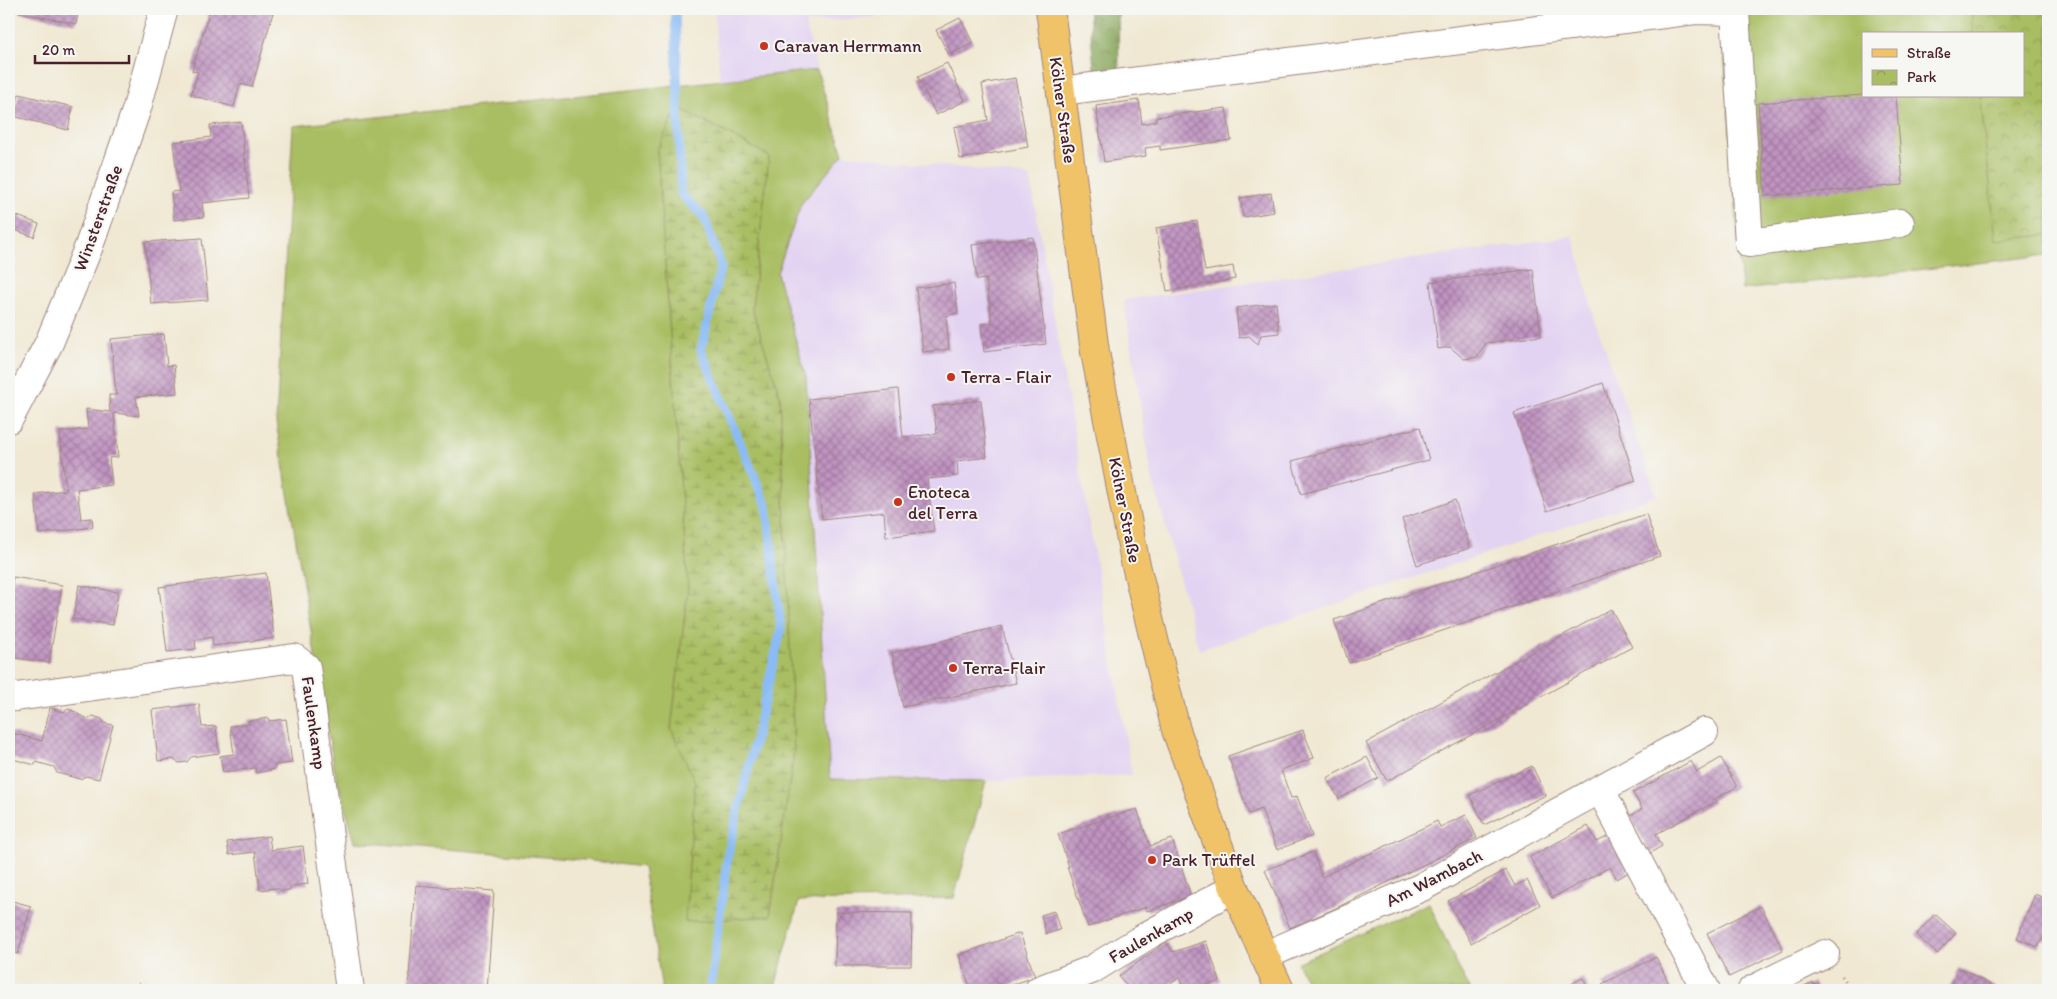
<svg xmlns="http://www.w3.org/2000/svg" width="2057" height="999" viewBox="0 0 2057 999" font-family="Itim,sans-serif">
  <defs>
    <pattern id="forest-crowns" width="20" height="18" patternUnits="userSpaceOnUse" patternTransform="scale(1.25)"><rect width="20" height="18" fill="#86a558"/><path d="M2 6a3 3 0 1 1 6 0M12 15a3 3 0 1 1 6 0" fill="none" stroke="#708649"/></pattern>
    <pattern id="wetland-marsh" width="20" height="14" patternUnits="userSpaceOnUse" patternTransform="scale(1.25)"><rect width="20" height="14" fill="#a9be62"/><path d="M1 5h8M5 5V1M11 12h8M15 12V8" fill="none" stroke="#8c9a51"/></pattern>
    <pattern id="park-crowns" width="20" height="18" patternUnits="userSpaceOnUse" patternTransform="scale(1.25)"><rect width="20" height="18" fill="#a9be62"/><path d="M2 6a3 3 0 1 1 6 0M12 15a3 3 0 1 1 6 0" fill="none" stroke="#8c9a51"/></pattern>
    <pattern id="building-cross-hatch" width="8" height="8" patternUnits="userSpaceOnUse" patternTransform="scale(1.25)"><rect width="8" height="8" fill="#c094c1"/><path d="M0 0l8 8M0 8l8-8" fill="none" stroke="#9e789d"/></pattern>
  </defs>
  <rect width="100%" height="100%" fill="#f6f6f2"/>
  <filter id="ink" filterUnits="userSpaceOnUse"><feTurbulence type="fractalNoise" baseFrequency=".02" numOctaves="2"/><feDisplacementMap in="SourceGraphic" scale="10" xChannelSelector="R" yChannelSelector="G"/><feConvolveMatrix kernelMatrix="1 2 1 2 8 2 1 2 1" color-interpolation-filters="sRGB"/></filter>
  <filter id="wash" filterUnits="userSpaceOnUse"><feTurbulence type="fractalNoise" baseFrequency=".0096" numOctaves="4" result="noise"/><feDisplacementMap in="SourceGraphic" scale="20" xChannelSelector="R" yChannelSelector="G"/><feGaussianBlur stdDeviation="1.12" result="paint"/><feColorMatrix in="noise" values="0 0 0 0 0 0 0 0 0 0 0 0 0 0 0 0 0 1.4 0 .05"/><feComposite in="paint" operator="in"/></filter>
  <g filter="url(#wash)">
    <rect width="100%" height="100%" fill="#f0e8d2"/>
    <g fill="#e3d3f2">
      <polygon points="714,9 960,9 805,23 817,70 720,81"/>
      <polygon points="843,154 1030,176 1132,775 986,781 830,779 814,492 777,273 801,204"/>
      <polygon points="1573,236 1595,320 1657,496 1199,650 1151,473 1124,300"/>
    </g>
    <g fill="#a9be62" stroke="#7a6e46" fill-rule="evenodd">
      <path d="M 1721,9 L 2048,9 L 2048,255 L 1742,290 ZM 1863,34 L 2023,34 L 2023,96 L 1863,96 Z"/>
      <polygon points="817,70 843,154 801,204 777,273 806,377 830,779 986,781 954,898 799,901 774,990 662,990 643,867 583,860 355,842 334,768 276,422 293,126"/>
      <polygon points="1429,903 1457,965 1471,990 1312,990 1297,963"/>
    </g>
    <polygon fill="url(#forest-crowns)" stroke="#686242" points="1089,9 1118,9 1119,69 1094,69"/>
    <polygon fill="url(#wetland-marsh)" stroke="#7a6e46" points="678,107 769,156 752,308 780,396 794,752 770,916 685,922 695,782 671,729 688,589 657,150"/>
    <polygon fill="url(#park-crowns)" stroke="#7a6e46" points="1971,9 2048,9 2048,235 1996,240 1980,96 2023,96 2023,34 1973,34"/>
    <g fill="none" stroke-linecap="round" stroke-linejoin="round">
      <polyline stroke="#8abbf6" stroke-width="9" points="675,9 681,194 704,217 721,265 701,350 767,506 781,630 728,853 710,990"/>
    </g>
    <g id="blocks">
      <g fill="url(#building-cross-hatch)">
        <polygon points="20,9 79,9 76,24 19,12"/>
        <polygon points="210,9 274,9 252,87 240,84 234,107 191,95 198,72 192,71"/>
        <polygon points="960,18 973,43 949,55 936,30"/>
        <polygon points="947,63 965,101 936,115 918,77"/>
        <polygon points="1015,78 1028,147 960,159 954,127 988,120 982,84"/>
        <polygon points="19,94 73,107 68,130 13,116"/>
        <polygon points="1863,95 1896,96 1903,185 1765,196 1758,103"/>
        <polygon points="1139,100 1142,124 1156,121 1156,117 1226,108 1231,140 1160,150 1160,146 1145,148 1146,156 1104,162 1096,106"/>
        <polygon points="241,122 249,198 202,203 204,217 174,220 171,192 179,191 173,142 211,137 210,125"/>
        <polygon points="1271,193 1274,212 1243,217 1240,198"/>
        <polygon points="9,213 39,224 34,237 9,228"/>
        <polygon points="1197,221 1205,271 1233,266 1235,279 1167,291 1156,228"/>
        <polygon points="1033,237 1046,344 984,352 981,324 992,323 986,279 977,280 972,245"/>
        <polygon points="202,238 208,300 151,304 145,242"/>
        <polygon points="1533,269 1541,336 1486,343 1477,357 1464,359 1450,347 1438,349 1430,282"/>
        <polygon points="954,283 958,313 946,316 949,349 923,352 916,288"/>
        <polygon points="1276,303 1279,333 1261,335 1258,344 1249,336 1239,338 1236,308"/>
        <polygon points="164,334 167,366 174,365 177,393 136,397 139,416 114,413 118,457 109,458 112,485 77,489 81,519 92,518 93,527 39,534 35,494 66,490 60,432 88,429 86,409 110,412 109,395 116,395 111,339"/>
        <polygon points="1603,383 1636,481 1547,511 1514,413"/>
        <polygon points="898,389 903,437 937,434 933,406 981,400 987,457 957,461 958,476 927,479 934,531 886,537 884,512 822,519 809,399"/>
        <polygon points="1420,427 1429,460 1301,494 1292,461"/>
        <polygon points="1455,500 1470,548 1417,565 1402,519"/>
        <polygon points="1646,514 1660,556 1349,663 1334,620"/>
        <polygon points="266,573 274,638 213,646 212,637 195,640 196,649 167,652 159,587"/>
        <polygon points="13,577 62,585 49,663 9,657 9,606"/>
        <polygon points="79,585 118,592 113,625 73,619"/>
        <polygon points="1611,609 1632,647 1387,781 1366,743"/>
        <polygon points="1002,626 1016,683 903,707 892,653"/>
        <polygon points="199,704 202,727 216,726 219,753 191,757 187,762 179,763 173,759 158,761 152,710"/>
        <polygon points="50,708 64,712 68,709 76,712 79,715 89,719 93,716 102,719 104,723 113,725 99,779 86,776 80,779 57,773 54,767 36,762 35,765 9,758 9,732 42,741"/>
        <polygon points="269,718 269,721 286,719 292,763 275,765 275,769 256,773 255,768 223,772 220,756 234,754 230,726 249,724 248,721"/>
        <polygon points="1303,730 1314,758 1281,770 1291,798 1297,796 1312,836 1277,850 1261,809 1249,814 1228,756"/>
        <polygon points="1367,757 1378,778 1339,799 1327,778"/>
        <polygon points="1721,758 1737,787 1712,800 1713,803 1656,834 1662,846 1650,853 1630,816 1642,809 1633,793 1691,761 1697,772"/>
        <polygon points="1532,766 1546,795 1484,825 1470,795"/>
        <polygon points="1137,809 1150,846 1172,839 1191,896 1147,911 1146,907 1088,927 1067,867 1069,867 1058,834"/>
        <polygon points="1466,815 1477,838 1334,909 1290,928 1265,870 1313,852 1322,877 1437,821 1440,827"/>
        <polygon points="1588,826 1597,842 1609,836 1629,872 1617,879 1610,867 1552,898 1530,857"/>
        <polygon points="269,836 271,850 303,846 308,884 292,886 289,890 281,891 277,888 260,890 255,852 229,855 227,842"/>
        <polygon points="1506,870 1515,886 1527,880 1540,905 1471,943 1448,901"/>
        <polygon points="416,885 494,891 487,990 408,990"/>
        <polygon points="2035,894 2048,900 2048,942 2042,939 2038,947 2017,938"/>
        <polygon points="9,900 31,906 18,954 9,951"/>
        <polygon points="1761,906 1783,950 1729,977 1707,933"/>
        <polygon points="1054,911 1060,930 1046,934 1041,915"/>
        <polygon points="836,912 912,913 911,966 835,966"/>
        <polygon points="1935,914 1956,933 1937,954 1916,935"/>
        <polygon points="1020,933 1035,977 996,990 971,990 959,955"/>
        <polygon points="1206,941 1220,981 1193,990 1185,990 1180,977 1162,990 1130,990 1119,976 1166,942 1173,952"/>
        <polygon points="1656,957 1672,990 1605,990 1602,984"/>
        <polygon points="1960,968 1995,987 1993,990 1948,990"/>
        <polygon points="1583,978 1589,990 1574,990 1571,984"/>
        <polygon points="1813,982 1817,990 1797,990"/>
      </g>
    </g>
  </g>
  <g filter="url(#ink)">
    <use href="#blocks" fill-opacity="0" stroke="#9d847e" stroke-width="1"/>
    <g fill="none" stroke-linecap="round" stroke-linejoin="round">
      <g stroke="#9d847e" stroke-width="30">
        <g id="minor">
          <polyline points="1061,91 1695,10 1735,11 1749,243 1900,223"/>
          <polyline points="9,419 49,343 89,246 137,108 164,9"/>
          <polyline points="9,698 294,658 306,667 350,990"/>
          <polyline points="1600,789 1706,990"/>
          <polyline points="1264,956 1422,887 1704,732"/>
          <polyline points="1039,990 1091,970 1150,934 1234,888"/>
          <polyline points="1752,990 1825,954"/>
        </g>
      </g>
      <g stroke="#9d847e" stroke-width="30">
        <polyline id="major" points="1050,9 1095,352 1135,561 1176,730 1234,888 1280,990"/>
      </g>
      <g stroke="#9d847e" stroke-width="3" stroke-dasharray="1 4" stroke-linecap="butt">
        <polyline points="1842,976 1852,990"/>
        <polyline points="124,990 137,984 162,990"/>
      </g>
      <use href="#minor" stroke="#fff" stroke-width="28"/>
      <use href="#major" stroke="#f0c369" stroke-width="28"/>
    </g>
  </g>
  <g fill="#c8321e" stroke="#f6f6f2" stroke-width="2">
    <circle cx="764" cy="46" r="5"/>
    <circle cx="951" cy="377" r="5"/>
    <circle cx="898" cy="502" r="5"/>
    <circle cx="953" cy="668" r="5"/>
    <circle cx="1152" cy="860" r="5"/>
  </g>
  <g text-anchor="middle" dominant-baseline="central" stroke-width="4" stroke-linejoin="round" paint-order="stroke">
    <g font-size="18" fill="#4a1f2b" stroke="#f6f6f2" text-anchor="start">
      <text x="774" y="46">Caravan Herrmann</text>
      <text x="961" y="377">Terra - Flair</text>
      <text x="908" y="492">Enoteca<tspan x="908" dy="21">del Terra</tspan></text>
      <text x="963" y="668">Terra-Flair</text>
      <text x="1162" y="860">Park Trüffel</text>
    </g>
    <g font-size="18" fill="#4a1f2b" stroke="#f6f6f2">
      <text transform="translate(1063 110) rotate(82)">Kölner Straße</text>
      <text transform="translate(98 218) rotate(-70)">Winsterstraße</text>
      <text transform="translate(1125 510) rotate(79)">Kölner Straße</text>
      <text transform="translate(314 723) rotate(82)">Faulenkamp</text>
      <text transform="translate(1434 878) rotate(-27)">Am Wambach</text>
      <text transform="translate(1151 935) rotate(-30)">Faulenkamp</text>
    </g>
  </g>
  <rect width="2057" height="999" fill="none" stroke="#f6f6f2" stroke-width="30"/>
  <rect x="1862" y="32" width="162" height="65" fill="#f6f6f2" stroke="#b1a0a2"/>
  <rect x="1872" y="49" width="25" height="8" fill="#f0c369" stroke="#b1a0a2"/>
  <text x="1907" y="58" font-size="15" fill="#4a1f2b">Straße</text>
  <rect x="1872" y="70" width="25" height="15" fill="url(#park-crowns)" stroke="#b1a0a2"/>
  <text x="1907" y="82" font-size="15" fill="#4a1f2b">Park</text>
  <path d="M35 55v8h94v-8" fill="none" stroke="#4a1f2b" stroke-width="2.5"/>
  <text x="42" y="55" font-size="15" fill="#4a1f2b" stroke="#f6f6f2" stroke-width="4" paint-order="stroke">20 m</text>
</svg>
